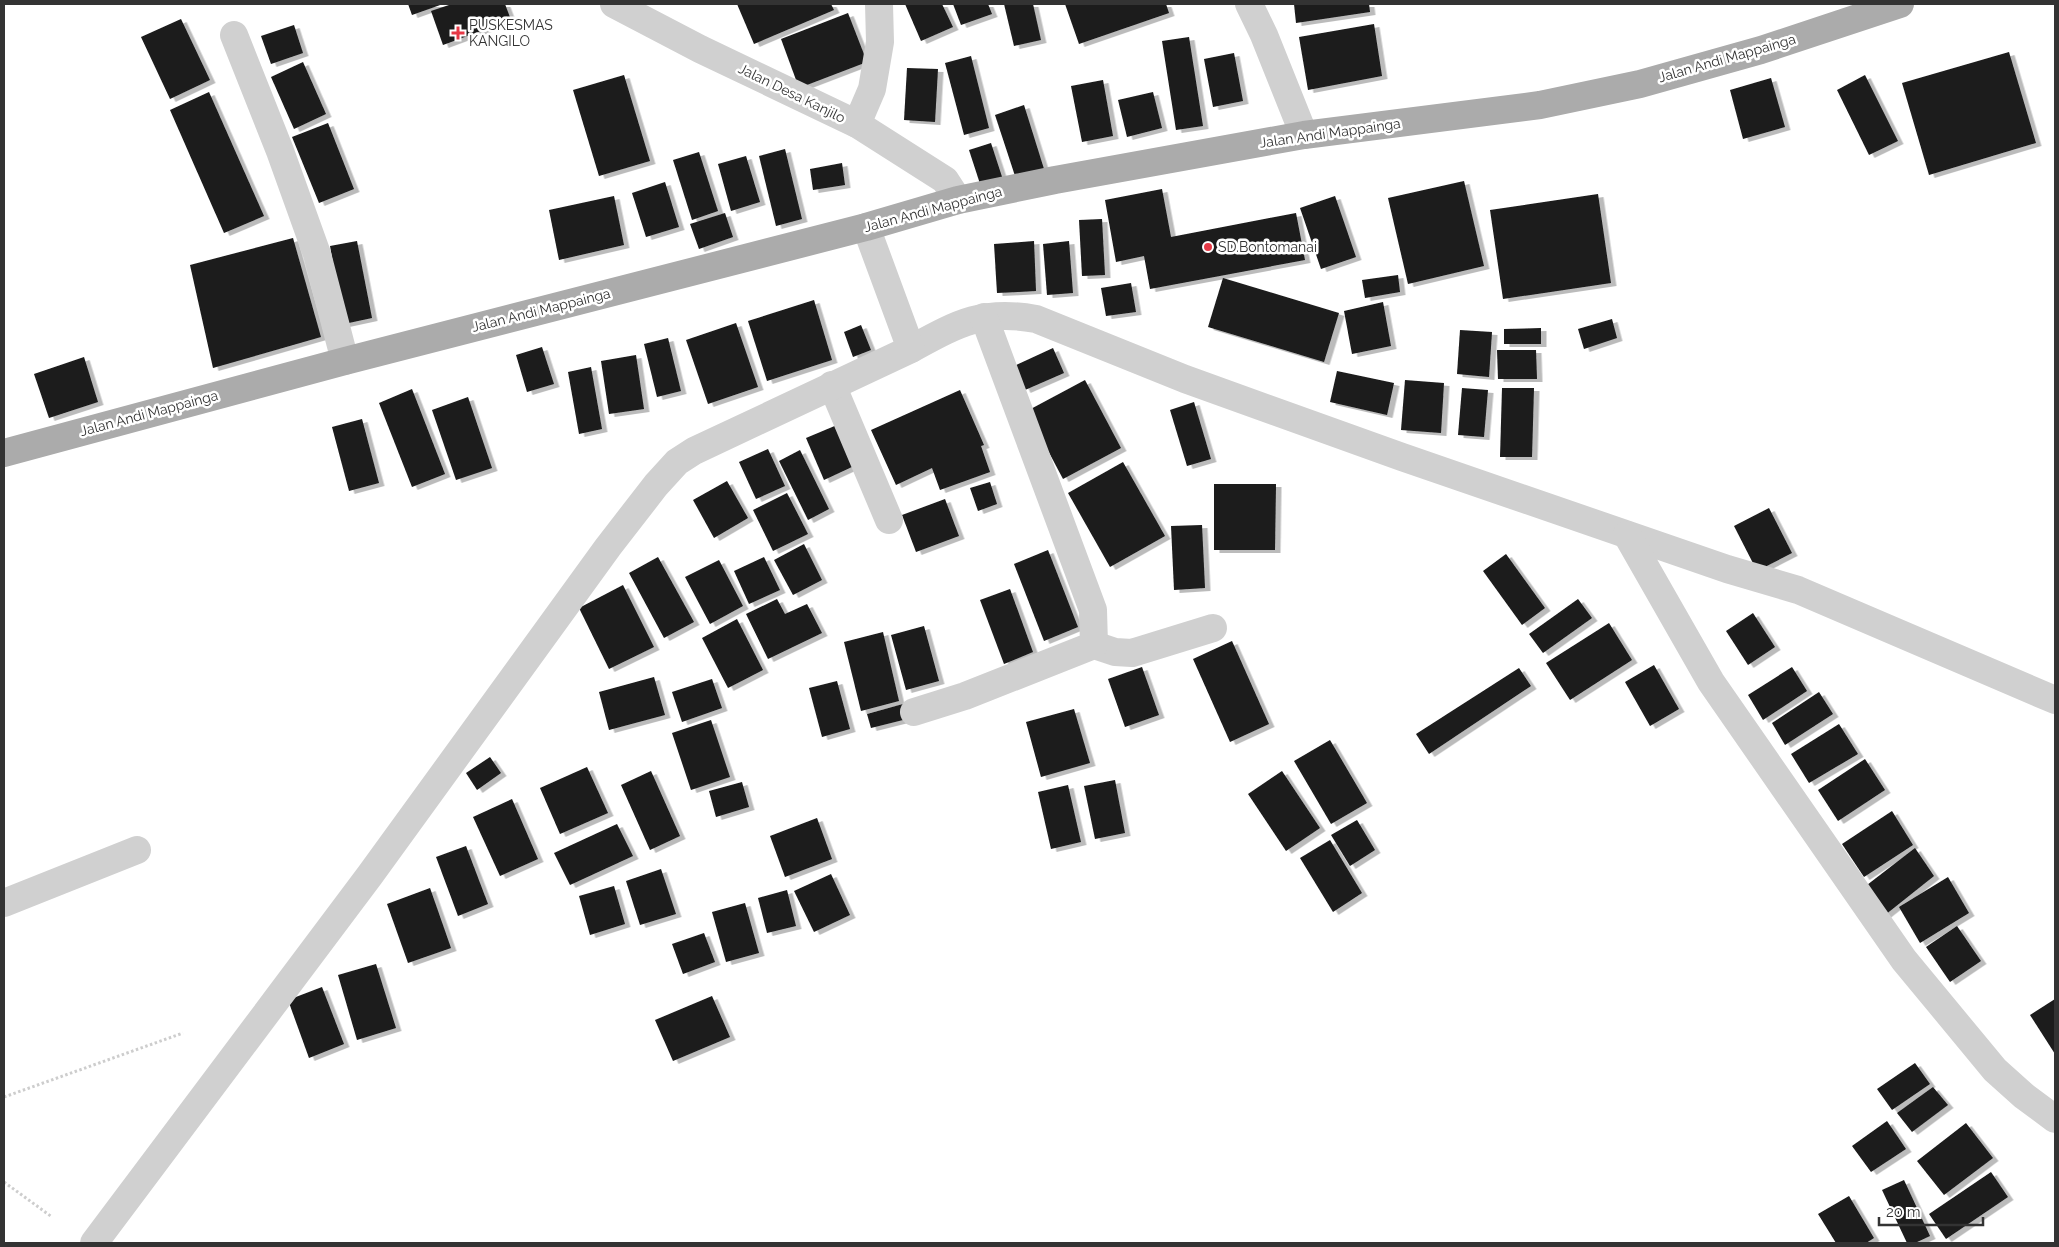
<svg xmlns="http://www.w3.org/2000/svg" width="2059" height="1247" viewBox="0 0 2059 1247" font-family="Raleway,sans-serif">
  <defs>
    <filter id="shadow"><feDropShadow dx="5.5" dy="3" stdDeviation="0" flood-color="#0004"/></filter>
  </defs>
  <rect width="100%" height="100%" fill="#fff"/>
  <g fill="#1a1a1a" filter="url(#shadow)">
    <polygon points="408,4 443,4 412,15"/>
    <polygon points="452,4 505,4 511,20 443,45 431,11"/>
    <polygon points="737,4 831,4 834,10 754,44"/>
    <polygon points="905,4 942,4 953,27 921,41"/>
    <polygon points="953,4 988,4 992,14 961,25"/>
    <polygon points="1004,4 1033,4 1041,40 1014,46"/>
    <polygon points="1065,4 1166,4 1169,13 1079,44"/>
    <polygon points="1294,4 1369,4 1370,12 1296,23"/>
    <polygon points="848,13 867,62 799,88 781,39"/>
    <polygon points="181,19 210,80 170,99 141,37"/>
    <polygon points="1374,24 1382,76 1308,90 1299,37"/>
    <polygon points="294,25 303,53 271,64 261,36"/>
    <polygon points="1189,37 1203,126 1176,130 1162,41"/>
    <polygon points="2009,52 2036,143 1929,175 1902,83"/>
    <polygon points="1234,53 1243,101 1213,107 1204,59"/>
    <polygon points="971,56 989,128 964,135 945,63"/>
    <polygon points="303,62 326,114 294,129 271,77"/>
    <polygon points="907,68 938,69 935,122 904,120"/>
    <polygon points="624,75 650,161 599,176 573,90"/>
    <polygon points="1865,75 1898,141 1869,155 1837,90"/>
    <polygon points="1771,78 1785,127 1743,139 1730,90"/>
    <polygon points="1103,80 1113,136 1082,142 1071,86"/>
    <polygon points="209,92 264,216 224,233 170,110"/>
    <polygon points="1153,92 1162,128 1127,137 1118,100"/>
    <polygon points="1024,105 1044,169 1016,179 995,115"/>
    <polygon points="328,123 354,189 319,203 292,137"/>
    <polygon points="991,143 1004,183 982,190 969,150"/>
    <polygon points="785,149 802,219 776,226 759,156"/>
    <polygon points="699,152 718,211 692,220 673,160"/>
    <polygon points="746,156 760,202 731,211 718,164"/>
    <polygon points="842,163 845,185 813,190 810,169"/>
    <polygon points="1464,181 1484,266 1408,284 1388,198"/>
    <polygon points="665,182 679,227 646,237 632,193"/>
    <polygon points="1162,189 1171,237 1296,213 1305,260 1150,289 1144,256 1116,262 1105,200"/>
    <polygon points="1598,194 1611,283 1503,299 1490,210"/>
    <polygon points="614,196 624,245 559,260 549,210"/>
    <polygon points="1335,196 1356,257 1321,269 1300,208"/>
    <polygon points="725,213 733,237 699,249 690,224"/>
    <polygon points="1102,219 1105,275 1082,276 1079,220"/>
    <polygon points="293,238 321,337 213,368 190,265"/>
    <polygon points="357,241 372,318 344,324 330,246"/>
    <polygon points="1034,241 1036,291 997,293 994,244"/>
    <polygon points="1069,241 1073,293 1047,295 1043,244"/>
    <polygon points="1398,275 1400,292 1365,298 1362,280"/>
    <polygon points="1223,278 1339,313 1324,362 1208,327"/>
    <polygon points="1131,283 1136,312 1106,316 1101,288"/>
    <polygon points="814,300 832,360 767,381 748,321"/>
    <polygon points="1383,302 1391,346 1352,354 1344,311"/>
    <polygon points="1612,319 1617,338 1584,349 1578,329"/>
    <polygon points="736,323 758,387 708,404 686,340"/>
    <polygon points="861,325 871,350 853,357 844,332"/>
    <polygon points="1541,328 1541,344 1504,344 1504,329"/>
    <polygon points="1460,330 1492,332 1489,377 1457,374"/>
    <polygon points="668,338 681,391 657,397 644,344"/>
    <polygon points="542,347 554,384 527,392 516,355"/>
    <polygon points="1053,348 1064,373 1025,390 1014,366"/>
    <polygon points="1497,350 1536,350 1537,379 1498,379"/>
    <polygon points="636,355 644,409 609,414 601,361"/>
    <polygon points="84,357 98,402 49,418 34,374"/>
    <polygon points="591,367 602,429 579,434 568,372"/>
    <polygon points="1337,371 1394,383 1387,415 1330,402"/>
    <polygon points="1085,380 1121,448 1063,479 1027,411"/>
    <polygon points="1405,380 1444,383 1441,433 1401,430"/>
    <polygon points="1462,388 1488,390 1484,437 1458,435"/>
    <polygon points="1502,388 1534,388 1532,457 1500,457"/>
    <polygon points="412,389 445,474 412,487 379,403"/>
    <polygon points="960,390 984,445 981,446 990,472 940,490 932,468 896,485 871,430"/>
    <polygon points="468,397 492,468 456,480 432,410"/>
    <polygon points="1194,402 1211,459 1187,466 1170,410"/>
    <polygon points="362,419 379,483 349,491 332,427"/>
    <polygon points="837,425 854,466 824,480 806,438"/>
    <polygon points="768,449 785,486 756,499 739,462"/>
    <polygon points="800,450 829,509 808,520 779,461"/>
    <polygon points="1123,462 1165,536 1110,567 1068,493"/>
    <polygon points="727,481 748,518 714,538 693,500"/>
    <polygon points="990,482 997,504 978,511 970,488"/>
    <polygon points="1214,484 1276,484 1275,550 1214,550"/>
    <polygon points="787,493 808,534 773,551 753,510"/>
    <polygon points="945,499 959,536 916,552 902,515"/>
    <polygon points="1769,508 1792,553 1757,571 1734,526"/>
    <polygon points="1202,525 1205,588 1174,590 1171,526"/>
    <polygon points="804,544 822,580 793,595 774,560"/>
    <polygon points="1048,550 1078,627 1044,641 1014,564"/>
    <polygon points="1506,554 1545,608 1522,625 1483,571"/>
    <polygon points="658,557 694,622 664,638 629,573"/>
    <polygon points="764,557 780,590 749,604 734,571"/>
    <polygon points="719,560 743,606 710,624 685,577"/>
    <polygon points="623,585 654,647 609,669 579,608"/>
    <polygon points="1010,589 1033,652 1004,664 980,600"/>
    <polygon points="777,599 785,614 807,604 822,633 768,659 746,614"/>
    <polygon points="1578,599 1592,618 1543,653 1529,634"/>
    <polygon points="1753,613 1775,647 1748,665 1726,631"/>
    <polygon points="737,619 763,670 728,688 702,638"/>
    <polygon points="1609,623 1632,660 1570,700 1546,663"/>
    <polygon points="924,626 939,681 906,690 891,635"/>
    <polygon points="883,632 899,701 861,711 844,642"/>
    <polygon points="1232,641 1269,724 1230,742 1193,659"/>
    <polygon points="1654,665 1679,709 1650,726 1625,682"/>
    <polygon points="1142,667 1159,715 1125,727 1108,679"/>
    <polygon points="1792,667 1807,691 1763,720 1748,695"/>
    <polygon points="1519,668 1531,686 1429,754 1416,734"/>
    <polygon points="654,677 665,715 609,730 599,692"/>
    <polygon points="712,679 722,708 682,722 672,692"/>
    <polygon points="837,681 850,729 822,737 809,688"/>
    <polygon points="1819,692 1833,714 1785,745 1772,723"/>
    <polygon points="903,704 907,719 871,728 867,714"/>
    <polygon points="1074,709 1090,763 1041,777 1026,722"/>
    <polygon points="711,720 730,777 691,790 672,733"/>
    <polygon points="1839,724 1858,754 1809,783 1791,754"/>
    <polygon points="1330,740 1367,803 1331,824 1294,761"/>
    <polygon points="490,757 501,773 477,790 466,773"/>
    <polygon points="1865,759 1885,790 1838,821 1818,790"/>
    <polygon points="587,767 608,813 560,834 540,788"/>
    <polygon points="651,771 680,836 650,850 621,785"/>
    <polygon points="1282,771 1320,828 1286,851 1248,794"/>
    <polygon points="1115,780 1125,833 1095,839 1084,786"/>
    <polygon points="742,782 749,807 716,817 709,791"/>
    <polygon points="1068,785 1081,842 1051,849 1038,792"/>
    <polygon points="512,799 538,859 500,876 473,817"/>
    <polygon points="1892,811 1913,845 1864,877 1842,844"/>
    <polygon points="817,818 832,859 785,877 770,836"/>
    <polygon points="1357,820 1375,850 1350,866 1331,835"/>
    <polygon points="617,824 633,856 570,885 554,853"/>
    <polygon points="1330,840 1362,893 1333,912 1300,858"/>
    <polygon points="466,846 488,904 458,916 436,857"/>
    <polygon points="1915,848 1934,876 1885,915 1867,885"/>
    <polygon points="661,869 676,914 640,925 626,881"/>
    <polygon points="831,874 850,915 814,932 794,891"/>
    <polygon points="1948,877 1969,913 1920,943 1899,907"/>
    <polygon points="614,886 625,924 590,935 579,896"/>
    <polygon points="430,888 451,948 408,963 387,904"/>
    <polygon points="787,890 796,926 767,933 758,898"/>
    <polygon points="745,903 759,953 726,962 712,912"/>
    <polygon points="1957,926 1981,961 1950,982 1926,947"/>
    <polygon points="704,933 715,962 683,974 672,944"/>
    <polygon points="376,964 396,1028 357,1040 338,975"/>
    <polygon points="322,987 344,1044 309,1058 288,1000"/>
    <polygon points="712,996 730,1037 673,1061 655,1020"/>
    <polygon points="2055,999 2055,1054 2030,1015"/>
    <polygon points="1915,1063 1930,1084 1892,1110 1877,1089"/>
    <polygon points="1933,1087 1948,1105 1912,1132 1897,1113"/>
    <polygon points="1887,1121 1906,1149 1871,1172 1852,1146"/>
    <polygon points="1966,1123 1993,1158 1944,1195 1917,1161"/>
    <polygon points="1991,1172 2008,1197 1946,1239 1929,1214"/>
    <polygon points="1904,1180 1930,1236 1915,1243 1907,1243 1882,1190"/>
    <polygon points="1849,1196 1874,1238 1866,1243 1836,1243 1818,1214"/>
  </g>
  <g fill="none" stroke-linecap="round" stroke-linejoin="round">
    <g stroke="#cdcdcd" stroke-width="3" stroke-dasharray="2.5 2.5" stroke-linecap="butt">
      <polyline points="4,1097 183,1033"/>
      <polyline points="4,1182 52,1217"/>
    </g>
    <g stroke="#d0d0d0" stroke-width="28">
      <polyline points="614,4 700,49 857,124 945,180 958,200"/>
      <polyline points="1249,4 1264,35 1304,135"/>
      <polyline points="234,35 280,151 317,254 345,361"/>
      <polyline points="857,124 872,89 880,42 879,4"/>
      <path d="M 911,349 C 957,324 982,309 1036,319 L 1185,379 L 1402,457 L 1727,569 L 1798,590 L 2055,700"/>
      <polyline points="832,385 889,520"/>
      <polyline points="1627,535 1711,682 1904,960 1995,1070 2024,1096 2055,1119"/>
      <polyline points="1094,645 1115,652 1132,653 1213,628"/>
      <polyline points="914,712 965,696 1094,645 1093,610 984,317"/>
      <polyline points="4,903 137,850"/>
      <polyline points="94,1243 370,875 608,547 656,485 677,462 694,451 911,349 866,227"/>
    </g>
    <polyline stroke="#ababab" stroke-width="28" points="4,453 345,361 866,227 958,200 1055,180 1304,135 1540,105 1640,84 1761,50 1900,4"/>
  </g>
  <g fill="#e63946" stroke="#fff" stroke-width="2">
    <path d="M455.5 25.5h5v5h5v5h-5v5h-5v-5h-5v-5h5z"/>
    <circle cx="1208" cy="247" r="5"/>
  </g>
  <g text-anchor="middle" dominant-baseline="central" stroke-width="5" stroke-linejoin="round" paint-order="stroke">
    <g font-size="14" fill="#333" stroke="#fff" text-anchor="start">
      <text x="469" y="25">PUSKESMAS<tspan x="469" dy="16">KANGILO</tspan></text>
      <text x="1218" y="247">SD.Bontomanai</text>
    </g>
    <g font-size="14" fill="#333" stroke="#fff">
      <text transform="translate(1727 58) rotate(-16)">Jalan Andi Mappainga</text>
      <text transform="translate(792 93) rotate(26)">Jalan Desa Kanjilo</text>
      <text transform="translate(1330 133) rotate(-8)">Jalan Andi Mappainga</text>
      <text transform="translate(933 209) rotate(-15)">Jalan Andi Mappainga</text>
      <text transform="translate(541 310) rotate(-14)">Jalan Andi Mappainga</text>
      <text transform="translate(149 413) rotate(-15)">Jalan Andi Mappainga</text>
    </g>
  </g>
  <rect width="2059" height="1247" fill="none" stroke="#333333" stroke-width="10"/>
  <path d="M1879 1217v8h104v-8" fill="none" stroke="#333333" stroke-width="2.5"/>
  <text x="1886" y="1217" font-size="15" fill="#333333" stroke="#ffffff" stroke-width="4" paint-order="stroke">20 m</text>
</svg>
